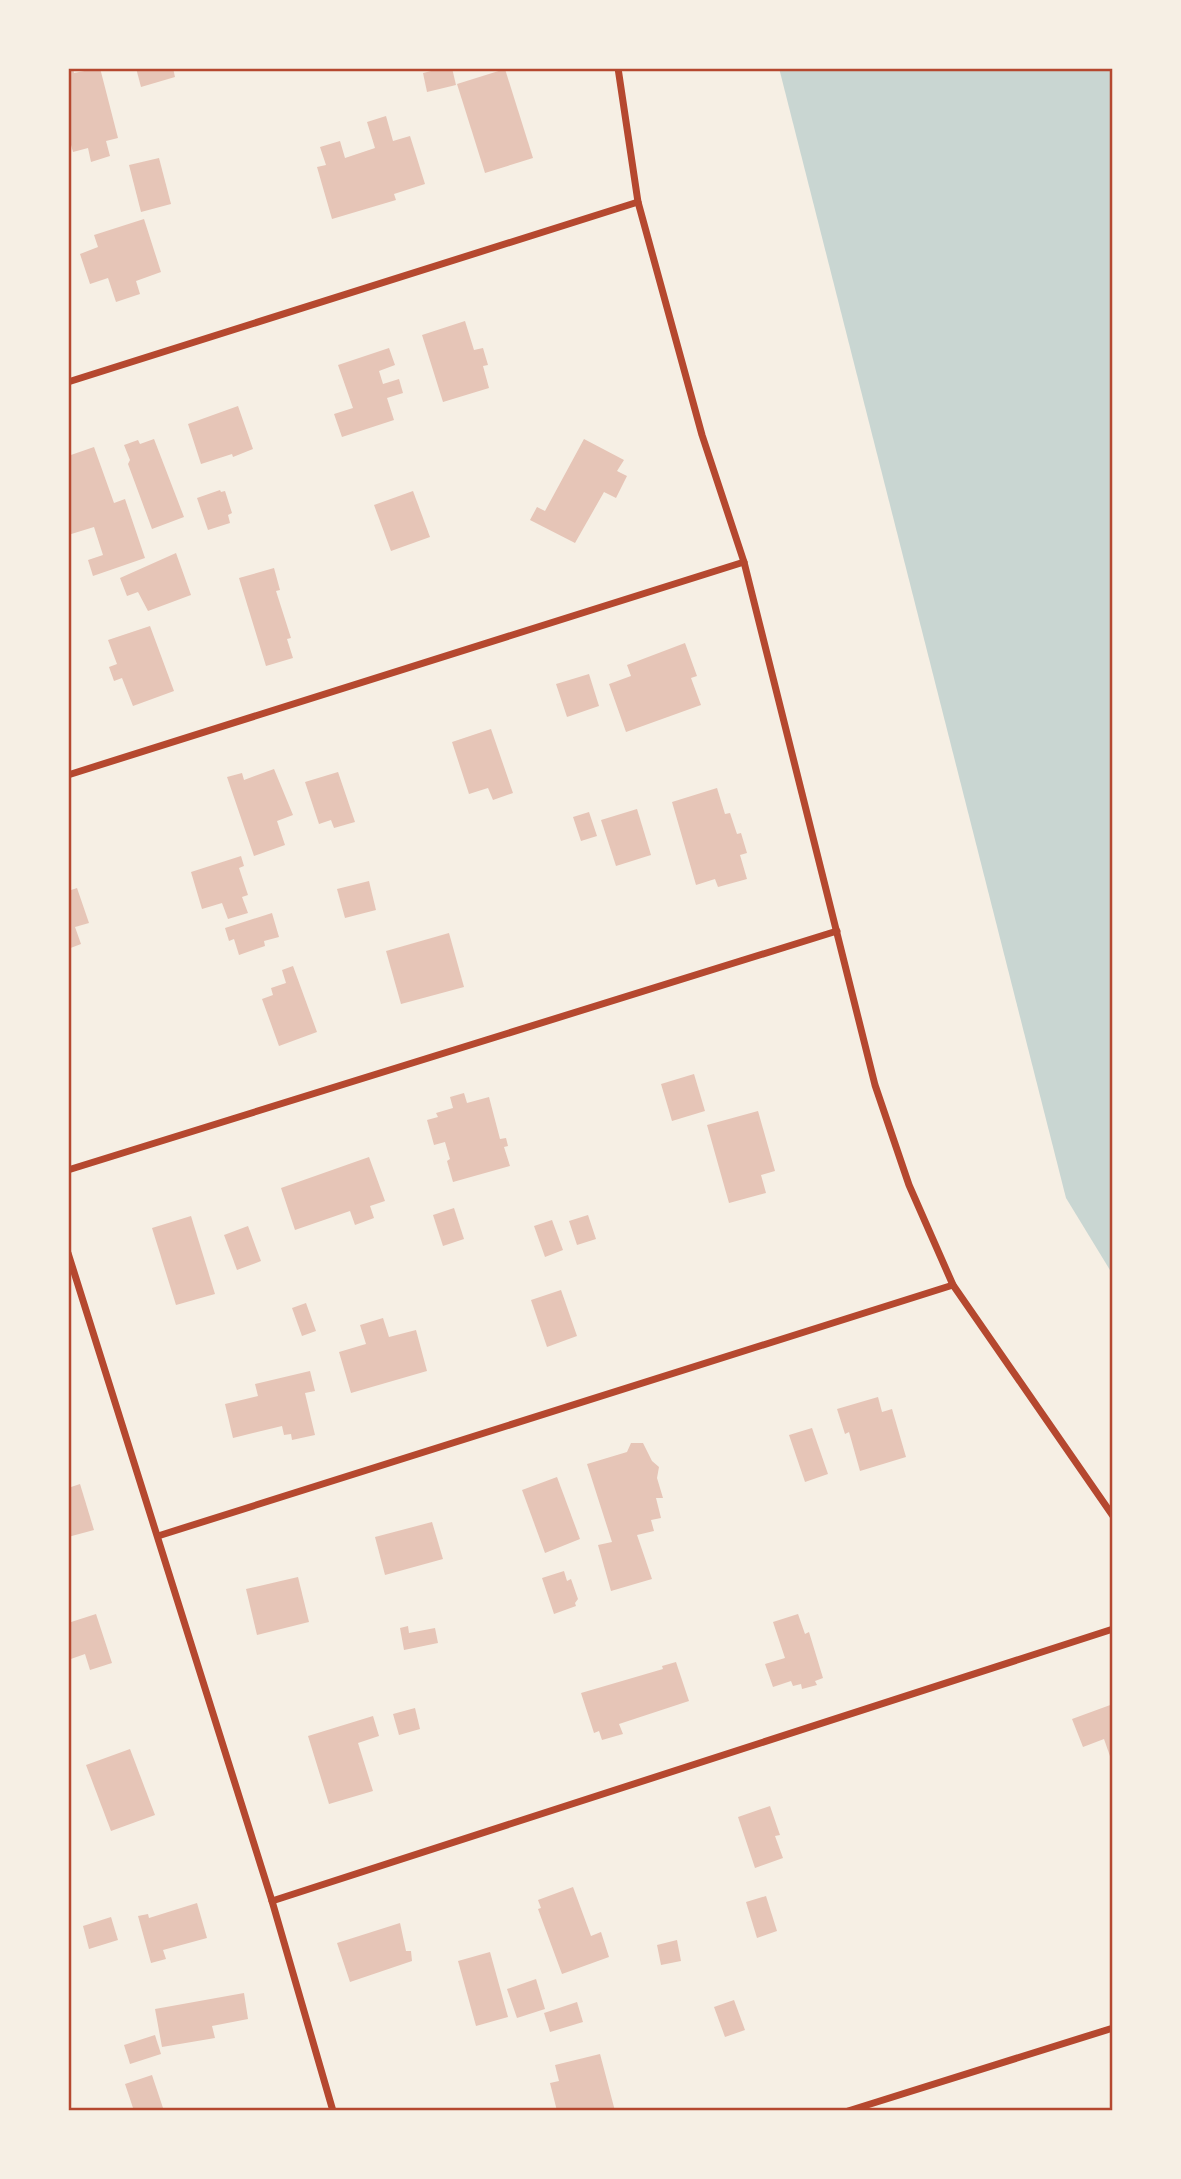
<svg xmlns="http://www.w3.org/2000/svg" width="1181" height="2179" viewBox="0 0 1181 2179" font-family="'Libre Baskerville',serif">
  <rect width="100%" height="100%" fill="#f6efe4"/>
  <polygon fill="#c9d6d2" points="779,68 1113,68 1113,1275 1066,1198"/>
  <g fill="#e6c5b7">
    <polygon points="68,68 73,68 74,73 100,68 118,138 106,141 110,156 91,162 88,148 73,152 68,134"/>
    <polygon points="136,68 173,68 175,77 141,87"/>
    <polygon points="443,68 452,68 456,85 427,92 423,73"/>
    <polygon points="505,69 533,158 485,173 457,84"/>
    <polygon points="386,116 393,141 410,136 425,184 394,194 396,200 332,219 317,167 326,165 320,147 340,141 345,158 375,148 367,122"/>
    <polygon points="159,158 171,204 141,212 129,165"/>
    <polygon points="144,219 161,272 136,281 140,294 116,302 108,278 90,284 80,254 98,247 94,235"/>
    <polygon points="465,321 474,350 483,348 488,365 483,366 489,388 443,402 422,335"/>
    <polygon points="389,348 395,365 379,371 383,384 399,379 403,393 387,398 394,420 342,437 334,414 353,408 338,365"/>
    <polygon points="238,406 253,449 233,457 232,454 201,464 188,424"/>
    <polygon points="154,439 184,517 152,529 128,464 130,460 124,445 138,440 140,444"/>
    <polygon points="584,439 624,460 617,471 627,476 616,498 604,492 575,543 530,520 537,507 545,511"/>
    <polygon points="94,447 114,503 125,499 145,558 93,576 88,560 103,555 94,527 68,535 68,456"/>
    <polygon points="220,490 221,492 225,491 232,513 228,515 230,523 208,530 197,498"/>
    <polygon points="413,491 430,537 391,551 374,505"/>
    <polygon points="176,553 191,595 148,611 138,592 127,596 120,578"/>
    <polygon points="274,568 280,590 276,591 291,638 287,639 293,658 266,666 239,578"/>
    <polygon points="150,626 174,691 133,706 122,678 114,681 109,667 117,664 108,640"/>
    <polygon points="685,643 697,676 691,678 701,705 626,732 609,684 631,676 627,665"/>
    <polygon points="589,674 599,706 567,717 556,684"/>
    <polygon points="491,729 513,793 493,800 488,788 469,794 452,742"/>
    <polygon points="274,769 293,815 277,821 285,845 254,856 227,777 242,773 244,780"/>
    <polygon points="338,772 355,822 334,828 331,820 319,824 305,782"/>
    <polygon points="717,788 725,814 730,813 737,834 741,833 747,853 740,855 747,879 718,887 715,879 696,885 672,802"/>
    <polygon points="637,809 651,855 616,866 601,820"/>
    <polygon points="589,812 597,836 581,841 573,817"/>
    <polygon points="241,856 244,866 239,868 248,895 242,897 248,913 228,919 222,903 202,909 191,872"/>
    <polygon points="369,881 376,910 345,918 337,889"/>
    <polygon points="77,888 89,923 75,927 81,944 68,949 68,891"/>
    <polygon points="272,913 279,937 264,941 265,946 239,955 234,939 229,941 225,928"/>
    <polygon points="449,933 464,987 401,1004 386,951"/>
    <polygon points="293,966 317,1032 279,1046 262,999 273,995 271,988 286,983 282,970"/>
    <polygon points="694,1074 705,1111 672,1121 661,1084"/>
    <polygon points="464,1093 467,1103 489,1097 500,1139 506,1138 508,1146 504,1147 510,1166 453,1182 447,1161 450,1159 445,1142 434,1145 427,1120 438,1117 436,1113 453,1108 450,1097"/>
    <polygon points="758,1111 775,1171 761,1175 766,1193 729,1203 707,1125"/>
    <polygon points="369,1157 385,1201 370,1206 374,1218 355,1225 350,1211 295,1230 281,1188"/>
    <polygon points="454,1208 464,1239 443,1246 433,1215"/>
    <polygon points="588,1215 596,1239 577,1245 569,1221"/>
    <polygon points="191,1216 215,1294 176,1305 152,1228"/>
    <polygon points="552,1220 563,1250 545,1257 534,1226"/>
    <polygon points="248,1226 261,1261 237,1270 224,1235"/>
    <polygon points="561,1290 577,1336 547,1347 531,1300"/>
    <polygon points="306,1303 316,1331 302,1336 292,1308"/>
    <polygon points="383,1318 389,1337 416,1330 427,1371 351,1393 339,1352 366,1344 360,1325"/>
    <polygon points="310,1371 315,1391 305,1393 315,1435 292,1440 291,1434 284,1435 282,1426 233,1438 225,1404 258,1396 255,1384"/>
    <polygon points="878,1397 882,1412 892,1409 906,1457 860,1471 849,1432 845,1434 837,1409"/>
    <polygon points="812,1428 828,1474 805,1482 789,1435"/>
    <polygon points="631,1443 643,1443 652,1461 659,1467 657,1478 663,1498 656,1498 661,1518 651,1520 654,1531 637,1535 652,1579 611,1591 598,1545 612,1542 587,1464 627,1452"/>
    <polygon points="557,1477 580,1539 545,1553 522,1490"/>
    <polygon points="80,1484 94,1530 68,1537 68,1488"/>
    <polygon points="432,1522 443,1559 385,1575 375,1537"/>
    <polygon points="564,1571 567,1581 571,1579 578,1599 575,1603 576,1606 554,1614 542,1578"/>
    <polygon points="298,1577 309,1622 257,1635 246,1589"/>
    <polygon points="96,1614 112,1663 90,1670 85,1654 68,1660 68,1623"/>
    <polygon points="798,1614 805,1634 809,1632 823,1678 815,1681 817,1685 802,1689 801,1684 793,1686 791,1681 773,1687 765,1664 785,1658 773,1622"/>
    <polygon points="408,1626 409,1633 435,1628 438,1643 404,1650 400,1628"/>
    <polygon points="676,1662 689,1701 619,1724 623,1734 602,1740 599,1731 594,1733 581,1693 663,1669 662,1666"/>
    <polygon points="1113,1704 1113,1762 1112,1762 1104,1739 1083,1747 1072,1719"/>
    <polygon points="415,1708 420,1729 399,1735 393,1714"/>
    <polygon points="373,1716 379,1736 358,1743 373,1791 329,1804 308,1736"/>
    <polygon points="130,1749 155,1815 111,1831 86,1765"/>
    <polygon points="770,1806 780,1835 775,1836 783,1858 755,1868 738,1817"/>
    <polygon points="573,1887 591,1936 601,1932 609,1957 562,1974 538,1909 541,1908 538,1900"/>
    <polygon points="766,1896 777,1931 757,1938 746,1902"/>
    <polygon points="197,1903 207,1938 163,1950 166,1959 151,1963 138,1916 148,1914 149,1918"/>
    <polygon points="111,1917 118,1940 89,1949 83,1926"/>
    <polygon points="400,1923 406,1951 411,1951 412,1961 350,1982 337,1943"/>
    <polygon points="677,1940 681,1961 661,1965 657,1945"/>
    <polygon points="490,1952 508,2017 476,2026 458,1961"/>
    <polygon points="536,1979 545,2009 517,2018 507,1989"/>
    <polygon points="244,1993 248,2019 212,2026 215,2038 162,2047 155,2009"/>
    <polygon points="734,2000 745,2030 725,2037 714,2007"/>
    <polygon points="577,2002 583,2022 550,2032 544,2013"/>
    <polygon points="155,2035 161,2054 130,2064 124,2045"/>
    <polygon points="600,2054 615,2111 557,2111 550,2083 559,2081 555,2065"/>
    <polygon points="152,2075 164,2111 134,2111 125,2084"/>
  </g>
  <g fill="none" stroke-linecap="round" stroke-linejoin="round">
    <g stroke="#b5482f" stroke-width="7">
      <polyline points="618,68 638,202 702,435 744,562 875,1085 909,1185 953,1285 1113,1516"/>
      <polyline points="68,382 638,202"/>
      <polyline points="68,775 744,562"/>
      <polyline points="68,1170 837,931"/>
      <polyline points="68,1253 272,1901 333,2111"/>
      <polyline points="158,1536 953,1285"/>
      <polyline points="272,1901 1113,1629"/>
      <polyline points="848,2111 1113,2028"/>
    </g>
  </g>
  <rect width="1181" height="2179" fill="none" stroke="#f6efe4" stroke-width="140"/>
  <rect x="70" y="70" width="1041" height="2039" fill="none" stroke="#b5482f" stroke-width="2.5"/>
</svg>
